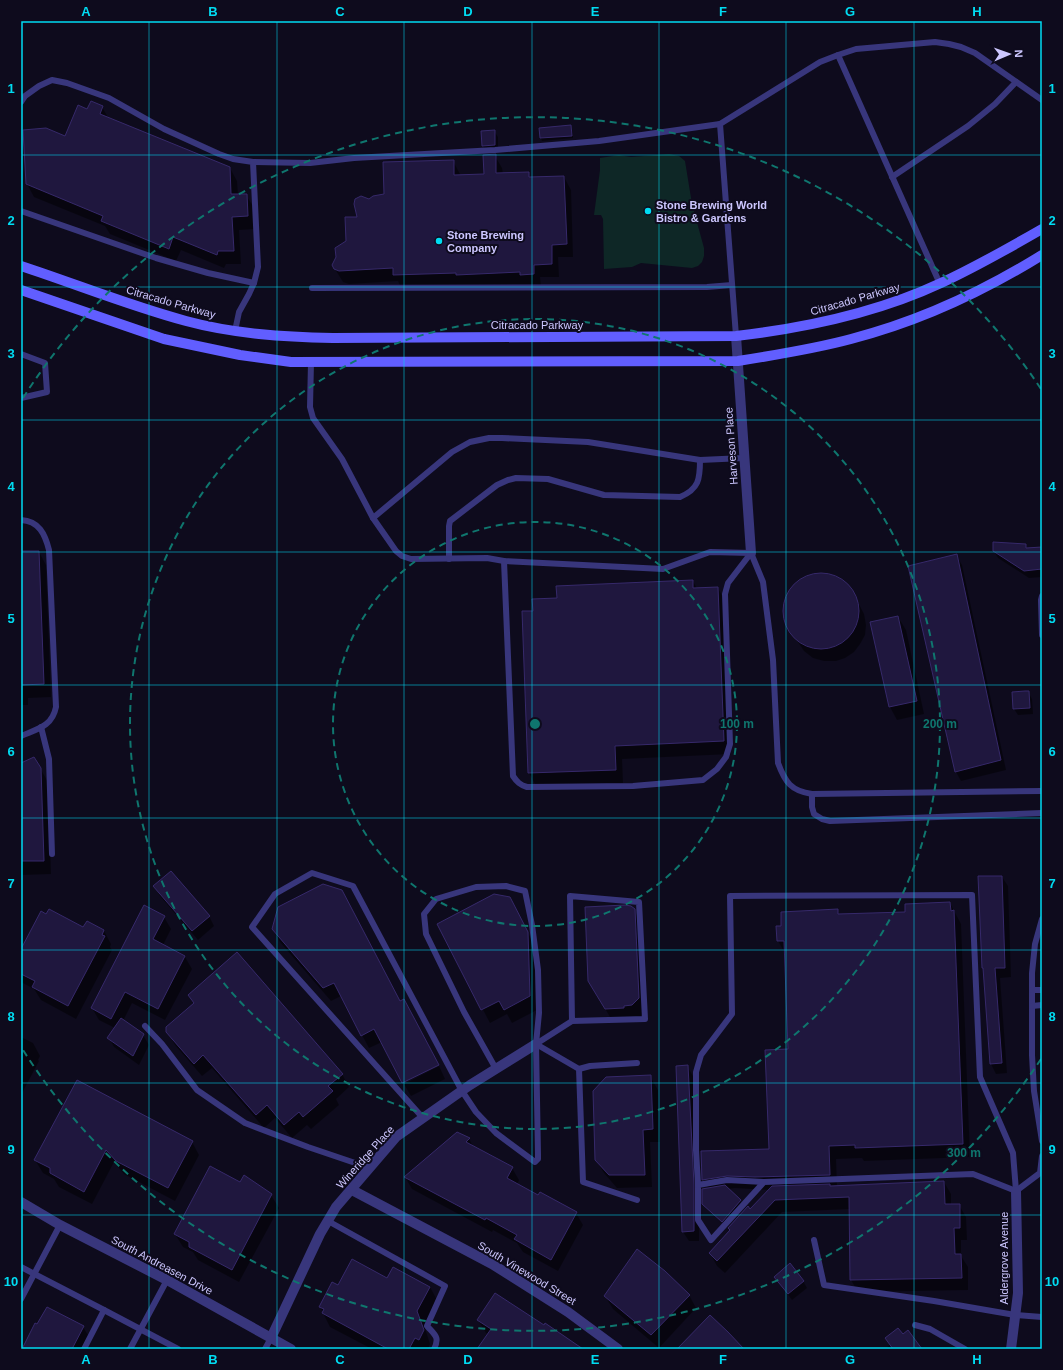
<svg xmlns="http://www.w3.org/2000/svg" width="1063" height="1370" viewBox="0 0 1063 1370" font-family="Arial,sans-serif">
  <rect width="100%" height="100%" fill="#0e0b1d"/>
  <polygon fill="#0e2726" points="669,154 679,156 685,161 692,204 704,248 704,256 702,262 698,266 692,268 641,263 632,267 604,269 603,219 601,215 594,215 600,170 600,158 619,155 631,157"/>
  <g fill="#0007">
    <polygon points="102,107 109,119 230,168 237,181 238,195 246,195 254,208 255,229 239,230 241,264 226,264 224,268 181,250 176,261 110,234 105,226 34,197 27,184 88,110"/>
    <polygon points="571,126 572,129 573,138 542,141 541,138"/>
    <polygon points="494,131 498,137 498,152 487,152 483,146 482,132"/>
    <polygon points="495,156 502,168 503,174 528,173 531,178 564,177 571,190 573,257 558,257 559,277 540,277 541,287 401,288 398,281 349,284 343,282 335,269 358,218 370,200 385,195 453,161 461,176 485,175"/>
    <polygon points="1026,545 1027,549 1042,548 1042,577 1029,578 998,558 994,551"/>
    <polygon points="21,552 39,552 46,565 51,697 28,698 28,705 21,705"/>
    <polygon points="956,555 962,565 1006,770 961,781 956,772"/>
    <polygon points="827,574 837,578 845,583 852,591 864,614 866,625 865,635 860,644 854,652 845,658 836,661 824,661 813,658 804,651 789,628 785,617 785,605 788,594 795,585 804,578 815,575"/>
    <polygon points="693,581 697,589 718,588 725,601 731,754 622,759 623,783 536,786 529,773 523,612 534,612 558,599"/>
    <polygon points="898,617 906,630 924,714 897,720 890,707 872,622"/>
    <polygon points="1028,692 1032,699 1033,714 1018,715 1014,709"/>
    <polygon points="34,758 48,782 51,874 21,875 21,765"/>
    <polygon points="980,877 1002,877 1008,886 1011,977 1000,978 1007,1073 996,1074 991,1064 984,971 982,968"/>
    <polygon points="155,886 209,916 214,926 198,940 160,896"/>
    <polygon points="950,903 961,924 970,1157 864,1161 862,1158 836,1159 837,1186 944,1182 951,1194 951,1205 959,1205 966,1217 967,1240 961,1240 961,1256 968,1267 968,1290 858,1292 851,1280 850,1209 782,1212 725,1273 717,1266 710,1253 770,1190 735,1188 728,1189 740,1201 744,1207 726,1227 707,1209 725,1226 726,1224 706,1205 706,1207 704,1204 709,1189 703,1179 770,1150 789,1050 785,953 778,941 837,910 840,915 906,913"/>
    <polygon points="634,910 642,924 646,1011 639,1018 613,1022 597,995"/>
    <polygon points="517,912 535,946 537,1010 512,1023 507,1014 490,1023 438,925"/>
    <polygon points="47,915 84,929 87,922 104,931 111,944 110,947 112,950 76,1019 41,1000 34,989 21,982 21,951"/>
    <polygon points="164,917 171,929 163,945 185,957 192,969 165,1020 132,1003 123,1021 143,1035 149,1045 139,1065 114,1047 109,1038 115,1028 99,1020 92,1008"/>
    <polygon points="273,929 400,1002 382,1042 369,1048 341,996 331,1001 280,942"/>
    <polygon points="189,995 342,1074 349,1087 336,1099 339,1105 311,1129 307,1125 292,1138 275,1118 264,1128 212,1068 202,1076 175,1045 167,1031 194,1004"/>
    <polygon points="21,1037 33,1043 40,1056 38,1060 39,1061 21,1095"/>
    <polygon points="439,1066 445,1079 411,1096 404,1084"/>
    <polygon points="687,1066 693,1076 699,1196 699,1241 689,1241 683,1232"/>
    <polygon points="650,1076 658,1090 660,1142 650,1142 652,1187 617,1188 604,1173 596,1160"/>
    <polygon points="77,1081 192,1142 199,1155 175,1201 124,1174 114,1162 92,1204 59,1187 54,1179 43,1173 35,1160"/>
    <polygon points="457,1133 469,1139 474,1148 512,1168 519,1180 517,1185 539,1197 576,1213 583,1225 558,1271 523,1252 517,1243 493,1230 492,1232 412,1189 405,1177"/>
    <polygon points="241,1183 271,1195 279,1208 239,1282 198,1260 193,1252 183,1247 175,1234"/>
    <polygon points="775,1277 803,1281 807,1288 792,1300"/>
    <polygon points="388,1279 430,1287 437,1300 424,1325 430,1344 428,1349 372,1349 330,1327 323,1313 323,1312 320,1307 338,1286"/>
    <polygon points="689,1295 696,1308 659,1348 613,1309 605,1296"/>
    <polygon points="478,1320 581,1349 478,1349 488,1335 486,1333"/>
    <polygon points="83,1327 91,1340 86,1349 23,1349"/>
    <polygon points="903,1336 920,1349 885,1349 890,1345"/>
  </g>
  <g fill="#1f173e" stroke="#36296a">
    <polygon points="91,101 103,106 100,114 230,167 231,194 247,194 248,216 232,217 234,251 218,251 217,255 173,237 169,249 101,221 103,216 26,184 23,130 46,128 65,136 78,105 87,109"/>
    <polygon points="571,125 572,136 540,138 539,128"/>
    <polygon points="495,130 495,145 482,146 481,131"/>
    <polygon points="496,154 496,173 529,172 529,177 564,176 567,244 552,245 552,264 534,265 534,274 520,275 520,272 456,275 456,273 393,275 393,268 339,271 334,269 332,265 336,257 335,248 346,241 345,217 357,217 354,204 355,199 361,196 369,199 373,196 384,194 383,162 454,160 454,175 484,174 483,155"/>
    <polygon points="993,542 1026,544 1026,548 1042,547 1042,569 1024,571 993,551"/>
    <polygon points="21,551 39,551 44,684 21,685"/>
    <polygon points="957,554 1001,760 955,772 908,566"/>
    <circle cx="821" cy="611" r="38"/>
    <polygon points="693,580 693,588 718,587 724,741 615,746 616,770 528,773 522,611 533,611 532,599 557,598 556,586"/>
    <polygon points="898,616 917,701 889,707 870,622"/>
    <polygon points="1025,691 1029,691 1030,708 1013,709 1012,692"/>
    <polygon points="34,757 41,768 44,861 21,861 21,763"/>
    <polygon points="171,871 210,916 192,931 153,886"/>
    <polygon points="978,876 1002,876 1005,968 995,968 1002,1063 990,1064 983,968 982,968"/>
    <polygon points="323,884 342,890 400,1001 404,999 439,1065 402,1083 374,1029 361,1036 334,983 323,988 272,929 278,907"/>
    <polygon points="494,894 510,897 528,932 530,996 504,1010 499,1001 481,1010 437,924"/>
    <polygon points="950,902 951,911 954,910 963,1144 855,1148 855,1145 829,1146 830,1175 755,1177 727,1176 702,1180 701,1151 769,1149 765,1050 788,1049 784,941 777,941 776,926 781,926 781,912 838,909 838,914 905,912 905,904"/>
    <polygon points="144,905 165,916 153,939 185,956 158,1009 125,992 111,1019 91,1008"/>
    <polygon points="625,905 631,906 635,909 639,998 632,1005 624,1006 624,1008 605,1009 588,981 585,907"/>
    <polygon points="49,909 83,927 87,921 104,930 102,935 105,936 68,1006 32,987 35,981 21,974 21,949 41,911 46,914"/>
    <polygon points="237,952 343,1074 328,1086 333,1091 303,1117 299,1112 284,1125 267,1105 256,1115 203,1055 194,1064 166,1032 166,1027 194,1003 188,995"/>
    <polygon points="121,1018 144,1034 133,1056 107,1038"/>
    <polygon points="688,1065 694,1185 694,1231 682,1232 676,1066"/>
    <polygon points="651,1075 653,1129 643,1130 645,1175 609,1175 595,1160 593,1091 606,1077"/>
    <polygon points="77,1080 193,1141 168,1188 116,1161 106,1150 84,1192 50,1173 50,1168 34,1160"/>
    <polygon points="457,1132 470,1138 466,1142 513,1167 507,1178 538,1195 540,1192 577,1212 551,1260 514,1239 517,1235 486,1218 485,1220 404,1177"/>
    <polygon points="210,1166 240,1182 244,1175 272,1194 232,1270 189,1247 189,1242 174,1234"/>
    <polygon points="944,1181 945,1204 960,1204 960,1228 954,1228 955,1254 961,1254 962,1278 850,1280 849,1197 775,1200 717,1261 709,1253 730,1230 728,1228 748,1206 750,1209 772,1186 830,1184 830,1186"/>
    <polygon points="725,1185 741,1200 722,1222 702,1204 702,1189"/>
    <polygon points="637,1249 665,1271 690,1295 651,1335 604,1296"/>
    <polygon points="352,1259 387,1278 393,1267 430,1287 417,1311 424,1330 419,1340 415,1338 409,1349 388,1349 322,1313 324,1309 319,1307 332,1282 338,1285"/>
    <polygon points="790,1263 804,1281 788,1294 774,1277"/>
    <polygon points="495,1293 544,1325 545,1323 583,1349 477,1349 491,1329 477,1320"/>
    <polygon points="47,1307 84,1326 72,1349 22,1349 35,1323 37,1324"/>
    <polygon points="710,1315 728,1332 744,1349 677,1349"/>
    <polygon points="898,1328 903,1334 908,1330 922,1349 893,1349 885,1338"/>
  </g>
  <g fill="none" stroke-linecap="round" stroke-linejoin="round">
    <g stroke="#38367c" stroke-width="6">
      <polyline points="838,55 940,284"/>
      <polyline points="21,102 25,96 39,86 52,80 67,83 109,98 164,129 219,154 233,159 253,162 258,267 254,283 249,294 239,312 235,331"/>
      <polyline points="720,124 736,336"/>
      <polyline points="253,162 310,163 354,158 495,150 599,141 720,124 820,62 838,55 856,49 935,42 949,44 961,47 975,53 1042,100"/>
      <polyline points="892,177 968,126 995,104 1016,82"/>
      <polyline points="21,211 156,258 208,273 254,283"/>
      <polyline points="312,288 707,287 732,285"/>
      <polyline points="21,354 45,363 47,392 21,398"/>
      <polyline points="311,362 310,407 313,418 342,459 373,518 396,551 402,556 411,559 487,558 504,561 663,569 710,552 751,553"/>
      <polyline points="373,518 452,452 470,442 489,438 502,438 588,442 700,460 744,458"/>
      <path d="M 21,520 C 39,521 45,534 49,550 L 56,707 C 52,727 37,729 21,736"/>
      <path d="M 751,553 L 763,582 L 773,660 L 778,763 C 785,782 791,791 812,794 L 1042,791"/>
      <path d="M 449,559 L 449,526 L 450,521 L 497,485 L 508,480 L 516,478 L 548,479 L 604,495 L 680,497 C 699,489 700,479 700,460"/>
      <path d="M 504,561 L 513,776 C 517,782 520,785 527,787 L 633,786 L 703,780 L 717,769 L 726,757 L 730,744 L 725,594 L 728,583 L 751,553"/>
      <polyline points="1042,596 1041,600 1042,635"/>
      <polyline points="41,727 49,759 52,854"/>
      <polyline points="812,794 812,807 814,814 822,819 830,821 1042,813"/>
      <polyline points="1042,919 1035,944 1032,973 1032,1055 1034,1091 1042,1141"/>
      <polyline points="1032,990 1042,990"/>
      <polyline points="1032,1006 1042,1005"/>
      <polyline points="145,1026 162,1044 197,1090 245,1123 308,1147 370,1168"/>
      <polyline points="536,1044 572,1021 645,1019 639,902 570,896 572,1021"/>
      <polyline points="536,1044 579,1069 583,1182 637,1200"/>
      <polyline points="579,1069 590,1066 637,1063"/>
      <polyline points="423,1118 252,927 275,894 312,873 353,886 462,1091 476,1112 496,1133 535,1162 538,1159 538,1154 536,1044 539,1013 538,970 532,925 525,891 506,886 476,887 436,899 424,914 426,934 464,1012 496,1069"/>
      <polyline points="764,1182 727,1180 698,1185 698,1220 711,1240 764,1182 973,1174 1016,1191"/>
      <polyline points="698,1185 696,1150 696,1072 701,1055 732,1014 730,896 972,895 980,1077 1013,1153 1016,1191"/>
      <polyline points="1016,1191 1040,1173 1042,1156"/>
      <path d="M 328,1221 L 445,1286 L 427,1326 C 435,1335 440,1337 434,1349"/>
      <polyline points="814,1240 824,1285 934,1301 1015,1315 1042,1317"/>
      <polyline points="21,1267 104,1310 84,1349"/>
      <polyline points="21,1299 60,1225"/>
      <polyline points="104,1310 178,1349"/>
      <polyline points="915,1325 930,1329 965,1349"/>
      <polyline points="130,1349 167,1280"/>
      <polyline points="265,1349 271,1338"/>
    </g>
    <g stroke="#38367c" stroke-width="10">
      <polyline points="736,336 751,553"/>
      <polyline points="352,1190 492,1264 568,1312 618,1349"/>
      <polyline points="271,1338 320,1234 336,1207 396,1137 470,1085 536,1044"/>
      <polyline points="1011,1349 1018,1293 1016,1191"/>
    </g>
    <polyline stroke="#38367c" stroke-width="10" points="21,1202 60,1225 167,1280 291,1349"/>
    <g stroke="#615eff" stroke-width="10">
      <path d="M 21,266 C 76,284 130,306 186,321 C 234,334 284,337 333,338 L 736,336 C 805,328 877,313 941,283 C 976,267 1009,248 1042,229"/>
      <path d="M 21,290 L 164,339 L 240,355 L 291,362 L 738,361 C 776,355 814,349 851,339 C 917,322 984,291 1042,255"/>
    </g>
  </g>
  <path fill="none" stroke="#00dcf2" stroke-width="1" stroke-opacity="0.55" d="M 149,21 L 149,1349M 277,21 L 277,1349M 404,21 L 404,1349M 532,21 L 532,1349M 659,21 L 659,1349M 786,21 L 786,1349M 914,21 L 914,1349M 21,155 L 1042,155M 21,287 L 1042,287M 21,420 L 1042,420M 21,552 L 1042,552M 21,685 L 1042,685M 21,818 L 1042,818M 21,950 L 1042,950M 21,1083 L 1042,1083M 21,1215 L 1042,1215"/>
  <g fill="none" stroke="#0f766e" stroke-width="2" stroke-dasharray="7 5">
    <circle cx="535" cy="724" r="202"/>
    <circle cx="535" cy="724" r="405"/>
    <path d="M1041 1059A607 607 0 0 1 23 1050M23 398A607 607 0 0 1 1041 389"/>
  </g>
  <g fill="#00dcf2" stroke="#0e0b1d" stroke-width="1.5">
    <circle cx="648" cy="211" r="4"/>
    <circle cx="439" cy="241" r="4"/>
  </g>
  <g text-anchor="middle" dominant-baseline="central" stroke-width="4" stroke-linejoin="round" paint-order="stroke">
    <g font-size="11" font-weight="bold" fill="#cdc7ff" stroke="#0e0b1d" text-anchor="start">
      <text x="656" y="205">Stone Brewing World<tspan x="656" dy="13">Bistro &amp; Gardens</tspan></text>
      <text x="447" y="235">Stone Brewing<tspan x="447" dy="13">Company</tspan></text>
    </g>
    <g font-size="11" fill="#cdc7ff" stroke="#0e0b1d">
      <text transform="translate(855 299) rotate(-16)">Citracado Parkway</text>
      <text transform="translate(171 302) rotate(16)">Citracado Parkway</text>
      <text x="537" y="325">Citracado Parkway</text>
      <text transform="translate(731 446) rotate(-94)">Harveson Place</text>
      <text transform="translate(365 1157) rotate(-48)">Wineridge Place</text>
      <text transform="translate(1004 1258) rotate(-90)">Aldergrove Avenue</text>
      <text transform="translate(162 1265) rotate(28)">South Andreasen Drive</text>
      <text transform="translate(527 1273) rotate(31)">South Vinewood Street</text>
    </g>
  </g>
  <circle cx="535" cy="724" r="6" fill="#0f766e" stroke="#0e0b1d" stroke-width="2"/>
  <g font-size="12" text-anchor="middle" font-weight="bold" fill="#0f766e" stroke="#0e0b1d" stroke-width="4" stroke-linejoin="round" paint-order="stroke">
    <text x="737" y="728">100 m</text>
    <text x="940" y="728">200 m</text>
    <text x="964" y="1157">300 m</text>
  </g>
  <rect width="1063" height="1370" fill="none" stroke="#0e0b1d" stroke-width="44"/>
  <g transform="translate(1009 54) rotate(88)" stroke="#0e0b1d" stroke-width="3" paint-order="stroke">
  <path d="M0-3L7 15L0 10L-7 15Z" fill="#cdc7ff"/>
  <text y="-6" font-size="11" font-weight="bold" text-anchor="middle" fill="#cdc7ff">N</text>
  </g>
  <rect x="22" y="22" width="1019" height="1326" fill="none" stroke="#00dcf2" stroke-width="1.5"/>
  <g font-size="13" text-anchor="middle" font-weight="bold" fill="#00dcf2">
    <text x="86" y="16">A</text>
    <text x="213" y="16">B</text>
    <text x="340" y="16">C</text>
    <text x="468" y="16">D</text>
    <text x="595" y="16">E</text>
    <text x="723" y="16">F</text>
    <text x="850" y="16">G</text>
    <text x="977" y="16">H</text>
    <text x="11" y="93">1</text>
    <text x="1052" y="93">1</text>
    <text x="11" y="225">2</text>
    <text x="1052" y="225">2</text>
    <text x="11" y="358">3</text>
    <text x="1052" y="358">3</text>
    <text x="11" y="491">4</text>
    <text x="1052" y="491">4</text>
    <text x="11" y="623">5</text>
    <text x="1052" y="623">5</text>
    <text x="11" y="756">6</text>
    <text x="1052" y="756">6</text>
    <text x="11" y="888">7</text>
    <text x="1052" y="888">7</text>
    <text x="11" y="1021">8</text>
    <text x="1052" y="1021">8</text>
    <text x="11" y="1154">9</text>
    <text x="1052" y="1154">9</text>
    <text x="11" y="1286">10</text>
    <text x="1052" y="1286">10</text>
    <text x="86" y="1364">A</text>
    <text x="213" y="1364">B</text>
    <text x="340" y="1364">C</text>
    <text x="468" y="1364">D</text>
    <text x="595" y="1364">E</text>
    <text x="723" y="1364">F</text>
    <text x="850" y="1364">G</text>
    <text x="977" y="1364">H</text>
  </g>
</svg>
